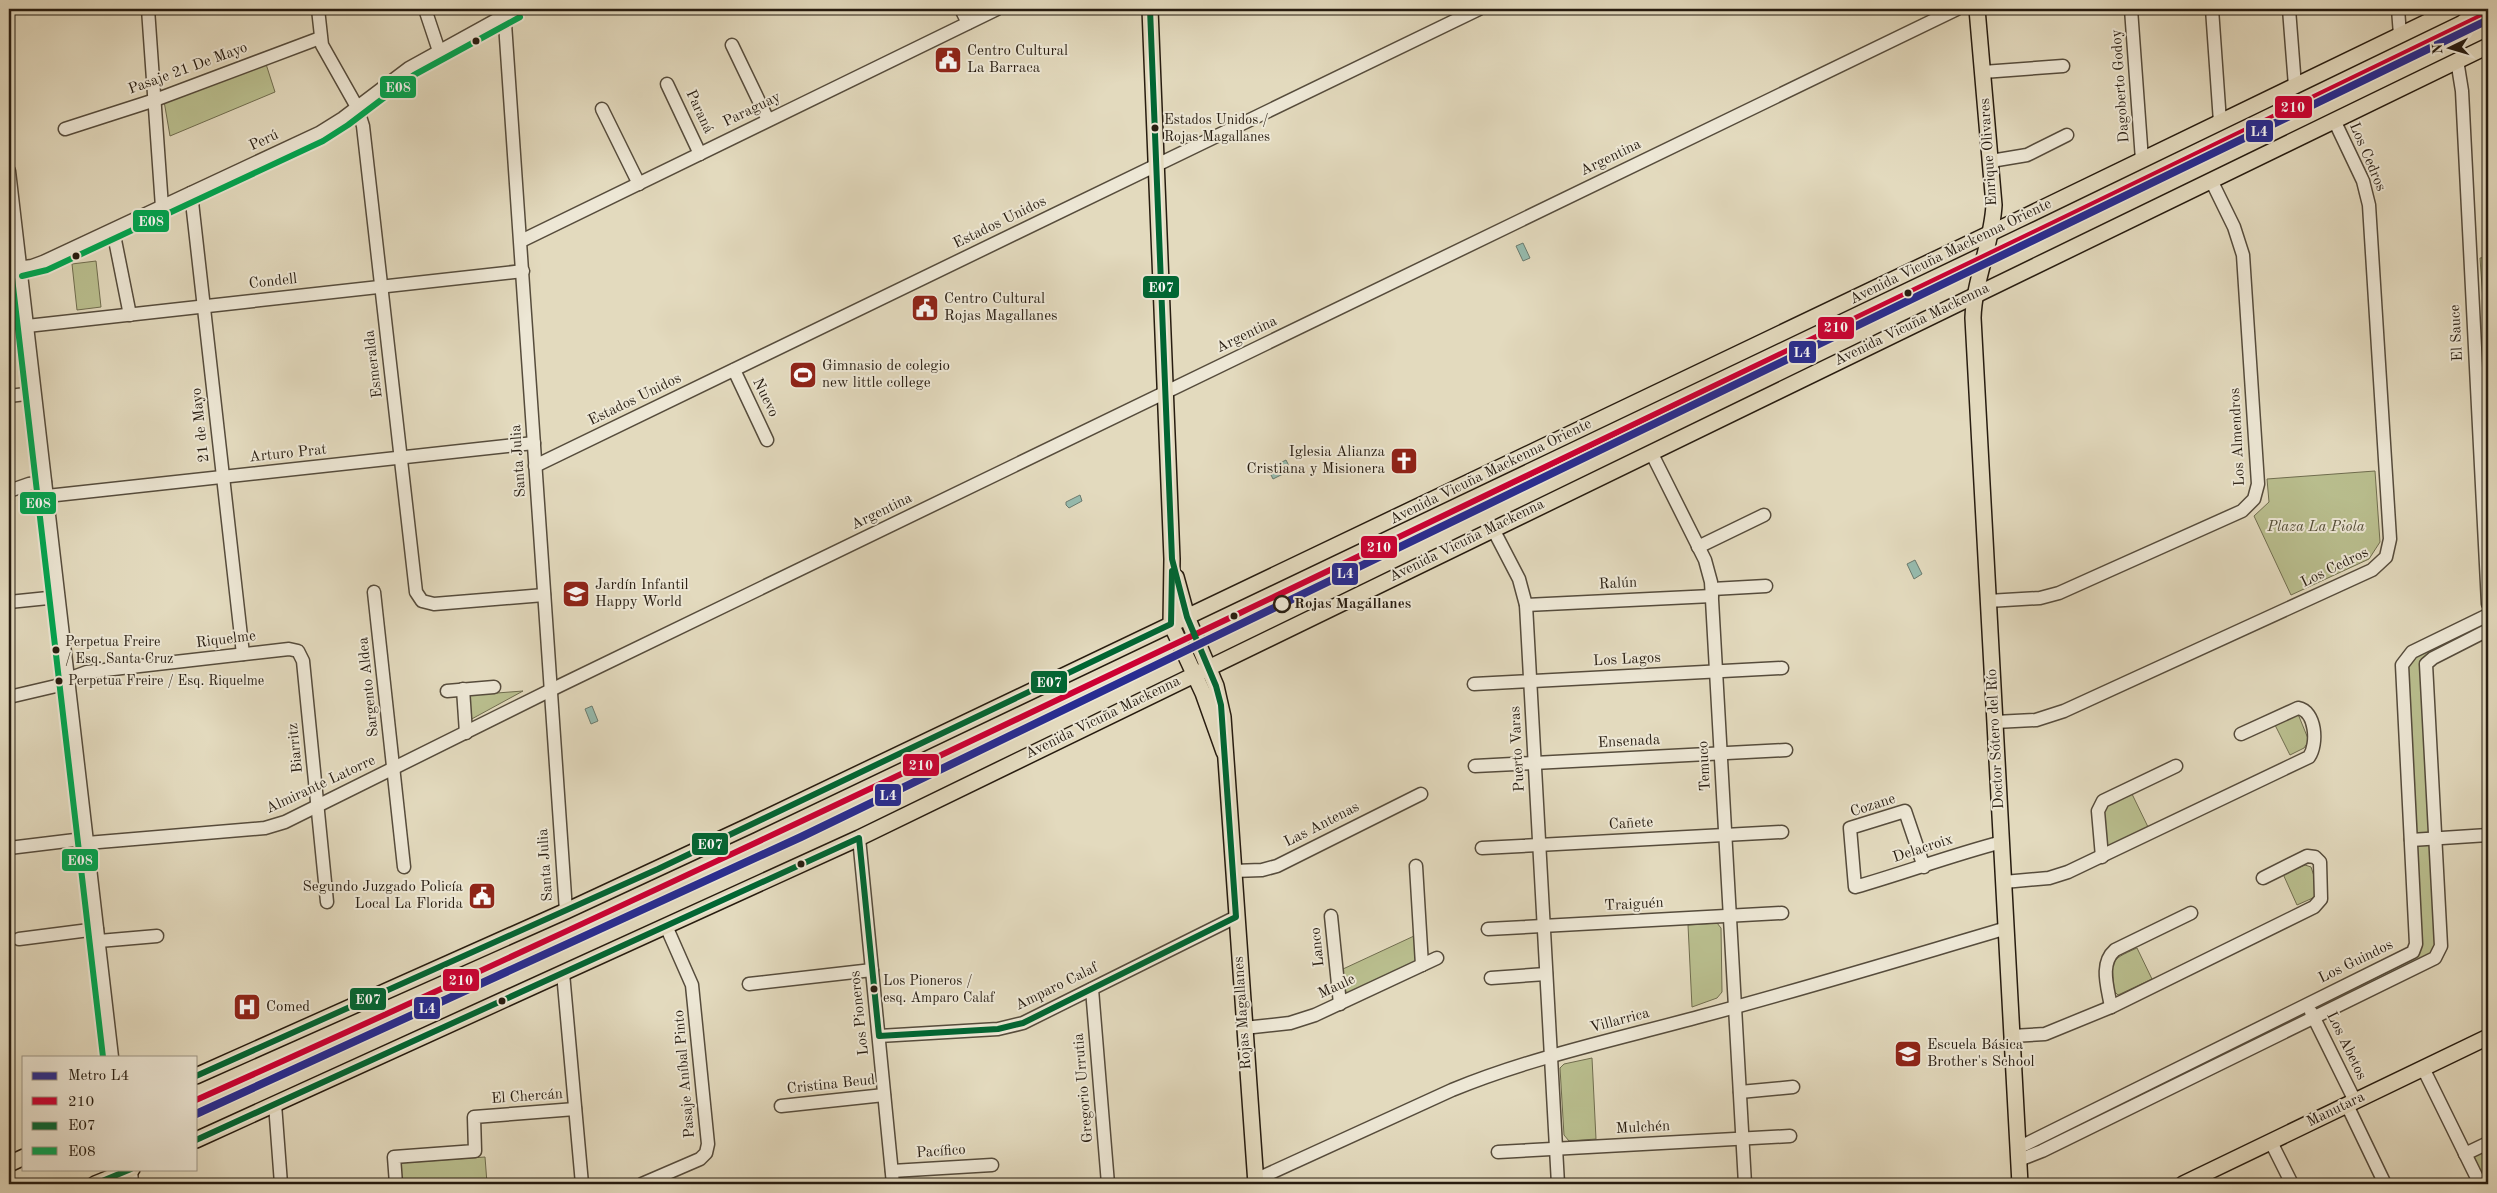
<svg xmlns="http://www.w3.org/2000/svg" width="2497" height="1193" viewBox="0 0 2497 1193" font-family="'Old Standard TT',serif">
  <rect width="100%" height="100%" fill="#e3dabe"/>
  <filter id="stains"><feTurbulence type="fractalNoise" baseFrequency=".004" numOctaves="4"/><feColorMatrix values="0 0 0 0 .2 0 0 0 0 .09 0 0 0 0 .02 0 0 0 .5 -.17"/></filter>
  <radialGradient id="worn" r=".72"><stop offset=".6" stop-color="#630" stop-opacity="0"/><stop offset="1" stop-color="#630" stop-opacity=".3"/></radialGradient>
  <g fill="#b9be8e" stroke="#706d4f">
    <polygon points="266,64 275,92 170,136 164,101"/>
    <polygon points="2488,257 2488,315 2484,315 2480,258"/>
    <polygon points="96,261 101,307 77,310 72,264"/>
    <polygon points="2375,471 2380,542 2369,559 2291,595 2254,516 2269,502 2267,479"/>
    <polygon points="2483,620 2485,629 2429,659 2437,954 2042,1147 2041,1140 2412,954 2404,663"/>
    <polygon points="523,691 468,721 466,699 471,695"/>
    <polygon points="2298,714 2309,741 2304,748 2290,755 2274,723"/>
    <polygon points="2132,794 2149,829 2110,847 2105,843 2103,813 2105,807"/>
    <polygon points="2305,865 2311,867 2318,888 2315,897 2297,905 2283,874"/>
    <polygon points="1717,923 1721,928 1722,992 1717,998 1692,1007 1688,925"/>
    <polygon points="1414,936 1417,961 1346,994 1343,969"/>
    <path d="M 2137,948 L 2152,979 L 2118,995 L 2114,991 C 2112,960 2108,961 2137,948 Z"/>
    <polygon points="1592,1058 1596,1139 1569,1141 1564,1135 1560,1068 1564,1064"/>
    <polygon points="2488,1146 2488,1180 2485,1180 2473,1157"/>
    <polygon points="485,1157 487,1183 402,1184 401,1163"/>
  </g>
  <g fill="#96bbae" stroke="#6a7b6f">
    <polygon points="1523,243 1530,258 1523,261 1516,246"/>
    <polygon points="1286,460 1291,470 1273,479 1268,469"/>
    <polygon points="1080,495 1082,501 1069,508 1066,505 1066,502"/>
    <polygon points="1915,560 1922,574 1914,579 1907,564"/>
    <polygon points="592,706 598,721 591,724 585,709"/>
  </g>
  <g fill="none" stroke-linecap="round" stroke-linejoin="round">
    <g stroke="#564c3c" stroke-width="15">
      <g id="minor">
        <polyline points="148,9 162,207"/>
        <polyline points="318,9 322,45 357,107 363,126 416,592 422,601 434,604 544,595"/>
        <polyline points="425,9 439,51"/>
        <polyline points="504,9 566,911"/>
        <polyline points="961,9 968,23"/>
        <polyline points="2131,9 2142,160"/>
        <polyline points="2212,9 2220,122"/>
        <polyline points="2289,9 2295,86"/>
        <polyline points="2398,9 2400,35"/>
        <polyline points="732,45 768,120"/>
        <polyline points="2457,60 2462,91 2488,604"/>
        <polyline points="1983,72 2063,66"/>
        <polyline points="667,84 700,154"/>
        <polyline points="602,109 639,184"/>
        <polyline points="65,129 155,100 320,38"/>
        <polyline points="1991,161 2027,155 2067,135"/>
        <polyline points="9,171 112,1057"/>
        <polyline points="191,193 243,654"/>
        <polyline points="113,230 130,315"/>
        <polyline points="521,241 997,9"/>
        <polyline points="9,269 32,266 43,262 319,133 343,118 409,68 516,9"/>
        <polyline points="27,326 523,271"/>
        <polyline points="734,370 767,440"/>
        <polyline points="9,396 34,393"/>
        <polyline points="1651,452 1705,560 1711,582 1745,1184"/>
        <polyline points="535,466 1479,9"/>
        <polyline points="9,491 29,484 45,482"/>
        <polyline points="47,496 534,443"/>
        <polyline points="1493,529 1519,579 1526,605 1558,1184"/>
        <polyline points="1698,547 1764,515"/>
        <polyline points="1712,589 1766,586"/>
        <polyline points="374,592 404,867"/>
        <polyline points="1988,601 2040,598 2059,593 2242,511 2254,499 2258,484 2243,255 2234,227 2211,180"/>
        <polyline points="9,602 58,597"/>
        <polyline points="1526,605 1712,596"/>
        <polyline points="1474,684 1782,668"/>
        <polyline points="463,689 466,733"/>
        <polyline points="447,691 494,687"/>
        <polyline points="9,697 56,686 68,679 87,672 289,649 298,651 303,661 327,902"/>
        <polyline points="1995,722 2036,720 2064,711 2372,570 2386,557 2390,539 2369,205 2363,181 2334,120"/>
        <polyline points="1475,766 1786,750"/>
        <polyline points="859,838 893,1184"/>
        <polyline points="2411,840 2488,835"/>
        <polyline points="9,848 75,840 87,843 265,828 285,822 559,686 1957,9"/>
        <polyline points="1482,848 1782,832"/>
        <polyline points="2102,857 2098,811 2103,801 2176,766"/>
        <polyline points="1416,866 1422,965"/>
        <path d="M 1924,867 L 1905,811 L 1850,828 L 1855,887 C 1904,873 1952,855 2002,842"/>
        <polyline points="1233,871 1262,870 1277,866 1421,794"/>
        <path d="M 2004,882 L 2049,878 L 2068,872 L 2309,757 C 2318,744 2316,711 2298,708 L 2241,734"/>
        <polyline points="1331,916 1340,1004"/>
        <polyline points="1488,929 1782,913"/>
        <polyline points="19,939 97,929"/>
        <polyline points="99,941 157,936"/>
        <polyline points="563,973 582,1184"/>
        <polyline points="1491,978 1546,974"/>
        <polyline points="749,984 872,970"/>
        <polyline points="1092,989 1108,1184"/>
        <path d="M 2111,1007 C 2108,988 2099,964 2115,950 L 2191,913"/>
        <polyline points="2311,1012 2355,1101"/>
        <polyline points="1244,1028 1290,1023 1315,1015 1437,958"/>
        <polyline points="879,1036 998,1029 1023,1023 1236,917"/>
        <polyline points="2012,1036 2045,1034 2111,1007 2314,907 2321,899 2320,862 2315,857 2307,856 2263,878"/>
        <polyline points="2423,1068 2480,1184"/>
        <polyline points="1740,1092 1793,1087"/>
        <polyline points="275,1104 281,1184"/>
        <polyline points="2347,1105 2385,1184"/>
        <polyline points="781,1106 884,1095"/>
        <polyline points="2271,1142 2292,1184"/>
        <polyline points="2018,1148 2413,952 2416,944 2402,665 2412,652 2488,615"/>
        <polyline points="1498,1152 1790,1136"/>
        <polyline points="2465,1154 2488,1143"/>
        <polyline points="2019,1160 2042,1151 2435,958 2441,946 2426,664 2433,658 2488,630"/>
        <polyline points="131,1169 132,1184"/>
        <polyline points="892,1171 992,1165"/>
        <path d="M 1255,1180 L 1452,1090 C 1532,1057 1618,1039 1702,1016 C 1804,989 1905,958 2007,928"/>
        <polyline points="396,1184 394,1157 475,1151 474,1117 575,1109"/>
        <polyline points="642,1184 700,1159 706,1153 708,1144 692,985 666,926"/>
      </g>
    </g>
    <g stroke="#271c10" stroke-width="18">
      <g id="major">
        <polyline points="1150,9 1172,559 1171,624 1203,693 1224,752"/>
        <path d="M 1977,9 L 1994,205 C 1992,244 1974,280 1973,318 L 2020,1184"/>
        <polyline points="1176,577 1187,617 1216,686 1223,717 1256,1184"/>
        <polyline points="196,1076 566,911 751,825 2020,219 2454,9"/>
        <polyline points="196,1140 859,838 2488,46"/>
        <polyline points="9,1164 24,1157"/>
        <polyline points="95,1184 132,1169"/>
        <polyline points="2183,1184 2488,1037"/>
      </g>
    </g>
    <use href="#minor" stroke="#ede7d5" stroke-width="12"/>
    <use href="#major" stroke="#e3dabe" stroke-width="15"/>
    <g stroke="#ede7d5" stroke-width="10">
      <path id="bus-1" d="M 196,1100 C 561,937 921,765 1282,593 C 1684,401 2087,208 2488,13"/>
    </g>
    <g stroke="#ede7d5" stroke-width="10">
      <g id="bus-2">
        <polyline points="196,1076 658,869 1171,624 1172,571"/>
        <polyline points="196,1140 859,838 879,1036 998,1029 1023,1023 1236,917 1221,705 1216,686 1187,617 1172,559 1150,9"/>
        <polyline points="95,1184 131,1169"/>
      </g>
    </g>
    <g stroke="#ede7d5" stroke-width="10">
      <g id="bus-3">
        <polyline points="11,269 103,1057"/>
        <polyline points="22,276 47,270 323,141 348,125 414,75 520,17"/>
      </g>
    </g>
    <use href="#bus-1" stroke="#c03" stroke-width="6"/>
    <use href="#bus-2" stroke="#063" stroke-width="6"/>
    <use href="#bus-3" stroke="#00a651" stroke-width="6"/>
    <g stroke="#ede7d5" stroke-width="11">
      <polyline id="metro-1" points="196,1114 801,837 2488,20"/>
    </g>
    <use href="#metro-1" stroke="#292d91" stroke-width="8"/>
  </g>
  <defs>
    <g id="civic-square" transform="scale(1.4375)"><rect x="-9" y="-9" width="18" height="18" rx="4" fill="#8f2418" stroke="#ede7d5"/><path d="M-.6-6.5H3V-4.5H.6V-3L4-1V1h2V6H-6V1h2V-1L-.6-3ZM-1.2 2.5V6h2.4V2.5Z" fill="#fff"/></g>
    <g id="stadium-square" transform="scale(1.4375)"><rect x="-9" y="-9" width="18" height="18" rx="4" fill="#8f2418" stroke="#ede7d5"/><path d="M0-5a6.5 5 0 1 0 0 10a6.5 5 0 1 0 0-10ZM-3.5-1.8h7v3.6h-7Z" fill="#fff"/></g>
    <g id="church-square" transform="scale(1.4375)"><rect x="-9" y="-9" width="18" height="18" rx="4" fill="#8f2418" stroke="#ede7d5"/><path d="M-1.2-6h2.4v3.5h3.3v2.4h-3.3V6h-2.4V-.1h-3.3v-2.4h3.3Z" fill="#fff"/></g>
    <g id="school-square" transform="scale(1.4375)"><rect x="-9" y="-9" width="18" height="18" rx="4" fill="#8f2418" stroke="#ede7d5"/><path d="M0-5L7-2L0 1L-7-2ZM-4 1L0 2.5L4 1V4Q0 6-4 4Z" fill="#fff"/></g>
    <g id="hospital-square" transform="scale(1.4375)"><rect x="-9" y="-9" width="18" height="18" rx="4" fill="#8f2418" stroke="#ede7d5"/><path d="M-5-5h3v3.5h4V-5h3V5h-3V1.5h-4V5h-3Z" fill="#fff"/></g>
  </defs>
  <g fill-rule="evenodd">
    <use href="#civic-square" x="948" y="60"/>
    <use href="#civic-square" x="925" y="308"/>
    <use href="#stadium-square" x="803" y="375"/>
    <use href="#church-square" x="1404" y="461"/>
    <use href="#school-square" x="576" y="594"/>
    <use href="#civic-square" x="482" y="896"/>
    <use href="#hospital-square" x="247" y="1007"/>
    <use href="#school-square" x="1908" y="1054"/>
  </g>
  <g fill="#271c10" stroke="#ede7d5" stroke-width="2">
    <circle cx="476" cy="41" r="4.5"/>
    <circle cx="1155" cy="128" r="4.5"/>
    <circle cx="76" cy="256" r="4.5"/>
    <circle cx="1908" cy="293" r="4.5"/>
    <circle cx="1234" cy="616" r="4.5"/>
    <circle cx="56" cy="650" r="4.5"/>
    <circle cx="59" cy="681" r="4.5"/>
    <circle cx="801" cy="864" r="4.5"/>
    <circle cx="874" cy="989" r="4.5"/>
    <circle cx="502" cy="1001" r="4.5"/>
  </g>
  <circle fill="#ede7d5" stroke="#271c10" stroke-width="2.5" cx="1282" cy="604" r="8"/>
  <g text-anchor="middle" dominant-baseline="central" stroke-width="4" stroke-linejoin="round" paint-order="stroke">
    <g font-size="14" fill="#271c10" stroke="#ede7d5" text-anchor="start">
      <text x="1164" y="120">Estados Unidos /<tspan x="1164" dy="17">Rojas Magallanes</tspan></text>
      <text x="65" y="642">Perpetua Freire<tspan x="65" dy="17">/ Esq. Santa Cruz</tspan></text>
      <text x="68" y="681">Perpetua Freire / Esq. Riquelme</text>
      <text x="883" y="981">Los Pioneros /<tspan x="883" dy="17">esq. Amparo Calaf</tspan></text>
    </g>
    <g font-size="15" fill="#271c10" stroke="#ede7d5" text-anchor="start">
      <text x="967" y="51">Centro Cultural<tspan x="967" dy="17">La Barraca</tspan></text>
      <text x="944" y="299">Centro Cultural<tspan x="944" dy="17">Rojas Magallanes</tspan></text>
      <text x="822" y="366">Gimnasio de colegio<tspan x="822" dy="17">new little college</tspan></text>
      <text x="1385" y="452" text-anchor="end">Iglesia Alianza<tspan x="1385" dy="17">Cristiana y Misionera</tspan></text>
      <text x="595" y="585">Jardín Infantil<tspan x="595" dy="17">Happy World</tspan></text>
      <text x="463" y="887" text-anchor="end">Segundo Juzgado Policía<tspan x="463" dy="17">Local La Florida</tspan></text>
      <text x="266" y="1007">Comed</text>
      <text x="1927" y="1045">Escuela Básica<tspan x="1927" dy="17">Brother's School</tspan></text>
    </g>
    <g font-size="15" fill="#271c10" stroke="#ede7d5">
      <text transform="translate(188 69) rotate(-20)">Pasaje 21 De Mayo</text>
      <text transform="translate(2121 86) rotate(-94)">Dagoberto Godoy</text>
      <text transform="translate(752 110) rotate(-26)">Paraguay</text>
      <text transform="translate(699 112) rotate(65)">Paraná</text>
      <text transform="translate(264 141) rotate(-25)">Perú</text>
      <text transform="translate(1989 152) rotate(-94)">Enrique Olivares</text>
      <text transform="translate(2367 157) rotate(67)">Los Cedros</text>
      <text transform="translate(1611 158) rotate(-26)">Argentina</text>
      <text transform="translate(1000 223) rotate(-26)">Estados Unidos</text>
      <text transform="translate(1951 252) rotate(-26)">Avenida Vicuña Mackenna Oriente</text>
      <text transform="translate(273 282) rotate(-6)">Condell</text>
      <text transform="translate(1912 325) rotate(-26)">Avenida Vicuña Mackenna</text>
      <text transform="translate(2457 333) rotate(-93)">El Sauce</text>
      <text transform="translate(1247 335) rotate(-26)">Argentina</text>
      <text transform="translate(374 364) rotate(-97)">Esmeralda</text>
      <text transform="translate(765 398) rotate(64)">Nuevo</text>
      <text transform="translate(635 400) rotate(-26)">Estados Unidos</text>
      <text transform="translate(201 425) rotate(-96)">21 de Mayo</text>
      <text transform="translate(2238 437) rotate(-93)">Los Almendros</text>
      <text transform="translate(288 454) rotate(-6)">Arturo Prat</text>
      <text transform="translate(519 461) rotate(-94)">Santa Julia</text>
      <text transform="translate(1491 472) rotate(-26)">Avenida Vicuña Mackenna Oriente</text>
      <text transform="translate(882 512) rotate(-26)">Argentina</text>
      <text transform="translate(1467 541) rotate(-26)">Avenida Vicuña Mackenna</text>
      <text transform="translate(2335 568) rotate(-26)">Los Cedros</text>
      <text transform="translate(1618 584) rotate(-3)">Ralún</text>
      <text transform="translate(226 640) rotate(-7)">Riquelme</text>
      <text transform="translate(1627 660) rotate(-3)">Los Lagos</text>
      <text transform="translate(369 687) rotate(-96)">Sargento Aldea</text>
      <text transform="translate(1103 718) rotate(-26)">Avenida Vicuña Mackenna</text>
      <text transform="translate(1996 739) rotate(-93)">Doctor Sótero del Río</text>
      <text transform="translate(1629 742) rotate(-3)">Ensenada</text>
      <text transform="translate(296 748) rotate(-96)">Biarritz</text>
      <text transform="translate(1518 749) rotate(-93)">Puerto Varas</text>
      <text transform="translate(1705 766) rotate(-93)">Temuco</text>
      <text transform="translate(321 785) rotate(-25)">Almirante Latorre</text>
      <text transform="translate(1873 806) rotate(-18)">Cozane</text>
      <text transform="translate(1631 824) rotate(-3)">Cañete</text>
      <text transform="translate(1322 825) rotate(-27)">Las Antenas</text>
      <text transform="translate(1923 849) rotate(-18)">Delacroix</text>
      <text transform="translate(546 865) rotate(-94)">Santa Julia</text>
      <text transform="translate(1634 905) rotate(-3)">Traiguén</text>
      <text transform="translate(1318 947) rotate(-96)">Lanco</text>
      <text transform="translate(2356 962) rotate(-26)">Los Guindos</text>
      <text transform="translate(1057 987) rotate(-26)">Amparo Calaf</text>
      <text transform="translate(1337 987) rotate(-25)">Maule</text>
      <text transform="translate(860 1013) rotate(-96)">Los Pioneros</text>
      <text transform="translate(1243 1013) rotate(-94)">Rojas Magallanes</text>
      <text transform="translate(1620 1021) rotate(-15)">Villarrica</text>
      <text transform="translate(2346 1046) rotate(64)">Los Abetos</text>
      <text transform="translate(685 1074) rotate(-95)">Pasaje Aníbal Pinto</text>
      <text transform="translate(831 1085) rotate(-6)">Cristina Beud</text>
      <text transform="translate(1084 1088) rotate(-95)">Gregorio Urrutia</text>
      <text transform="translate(527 1097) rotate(-4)">El Chercán</text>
      <text transform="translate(2336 1110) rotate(-26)">Manutara</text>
      <text transform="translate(1643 1128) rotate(-3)">Mulchén</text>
      <text transform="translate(941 1152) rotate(-4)">Pacífico</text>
    </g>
    <g font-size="15" font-style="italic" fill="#534d36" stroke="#ede7d5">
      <text x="2316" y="527">Plaza La Piola</text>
    </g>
    <g font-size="15" font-weight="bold" fill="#271c10" stroke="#ede7d5" text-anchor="start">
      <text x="1294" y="604">Rojas Magallanes</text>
    </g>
  </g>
  <g stroke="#ede7d5" stroke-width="2">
    <rect x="379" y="75" width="38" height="24" rx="5" fill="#00a651"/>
    <rect x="2274" y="95" width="39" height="24" rx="5" fill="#c03"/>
    <rect x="2245" y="119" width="29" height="24" rx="5" fill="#292d91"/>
    <rect x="132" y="209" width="38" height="24" rx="5" fill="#00a651"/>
    <rect x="1142" y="275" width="38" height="24" rx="5" fill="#063"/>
    <rect x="1817" y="316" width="38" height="24" rx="5" fill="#c03"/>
    <rect x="1788" y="340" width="29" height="24" rx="5" fill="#292d91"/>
    <rect x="19" y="491" width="38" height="24" rx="5" fill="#00a651"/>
    <rect x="1360" y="535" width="38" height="24" rx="5" fill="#c03"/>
    <rect x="1331" y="562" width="28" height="24" rx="5" fill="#292d91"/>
    <rect x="1030" y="670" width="38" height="24" rx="5" fill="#063"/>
    <rect x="902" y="753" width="38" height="24" rx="5" fill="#c03"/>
    <rect x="874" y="783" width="28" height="24" rx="5" fill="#292d91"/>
    <rect x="691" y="832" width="38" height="24" rx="5" fill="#063"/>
    <rect x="61" y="848" width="38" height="24" rx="5" fill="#00a651"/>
    <rect x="442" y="968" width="38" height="24" rx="5" fill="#c03"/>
    <rect x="349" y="987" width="38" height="24" rx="5" fill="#063"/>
    <rect x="413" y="996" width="28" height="24" rx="5" fill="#292d91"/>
  </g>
  <g font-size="14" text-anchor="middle" font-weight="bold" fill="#fff">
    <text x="398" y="92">E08</text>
    <text x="2293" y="112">210</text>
    <text x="2259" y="136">L4</text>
    <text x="151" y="226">E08</text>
    <text x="1161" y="292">E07</text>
    <text x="1836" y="332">210</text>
    <text x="1802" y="357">L4</text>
    <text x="38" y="508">E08</text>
    <text x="1379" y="552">210</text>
    <text x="1345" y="578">L4</text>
    <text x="1049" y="687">E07</text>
    <text x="921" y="770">210</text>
    <text x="888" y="800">L4</text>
    <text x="710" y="849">E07</text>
    <text x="80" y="865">E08</text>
    <text x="461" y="985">210</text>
    <text x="368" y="1004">E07</text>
    <text x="427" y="1013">L4</text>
  </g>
  <rect width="2497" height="1193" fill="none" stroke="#e3dabe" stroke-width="30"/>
  <rect x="10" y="10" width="2477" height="1173" fill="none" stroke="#271c10" stroke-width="2.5"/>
  <rect x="15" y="15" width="2467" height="1163" fill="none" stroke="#271c10"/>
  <rect x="22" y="1056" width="175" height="115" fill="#ede7d5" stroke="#9e9686"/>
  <rect x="32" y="1072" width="25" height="8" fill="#292d91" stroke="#9e9686"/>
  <text x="68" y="1080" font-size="15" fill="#271c10">Metro L4</text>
  <rect x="32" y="1097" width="25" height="8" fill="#cc0033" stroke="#9e9686"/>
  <text x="68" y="1106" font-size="15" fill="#271c10">210</text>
  <rect x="32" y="1122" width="25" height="8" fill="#006633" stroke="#9e9686"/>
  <text x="68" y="1130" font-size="15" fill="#271c10">E07</text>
  <rect x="32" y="1147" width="25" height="8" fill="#00a651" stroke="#9e9686"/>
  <text x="68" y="1156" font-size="15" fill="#271c10">E08</text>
  <g transform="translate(2450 48) rotate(265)" stroke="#ede7d5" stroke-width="4" paint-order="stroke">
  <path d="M0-4L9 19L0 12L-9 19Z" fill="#271c10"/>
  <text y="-8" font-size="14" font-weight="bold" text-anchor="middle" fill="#271c10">N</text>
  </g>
  <rect width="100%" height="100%" filter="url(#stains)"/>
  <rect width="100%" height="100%" fill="url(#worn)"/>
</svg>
